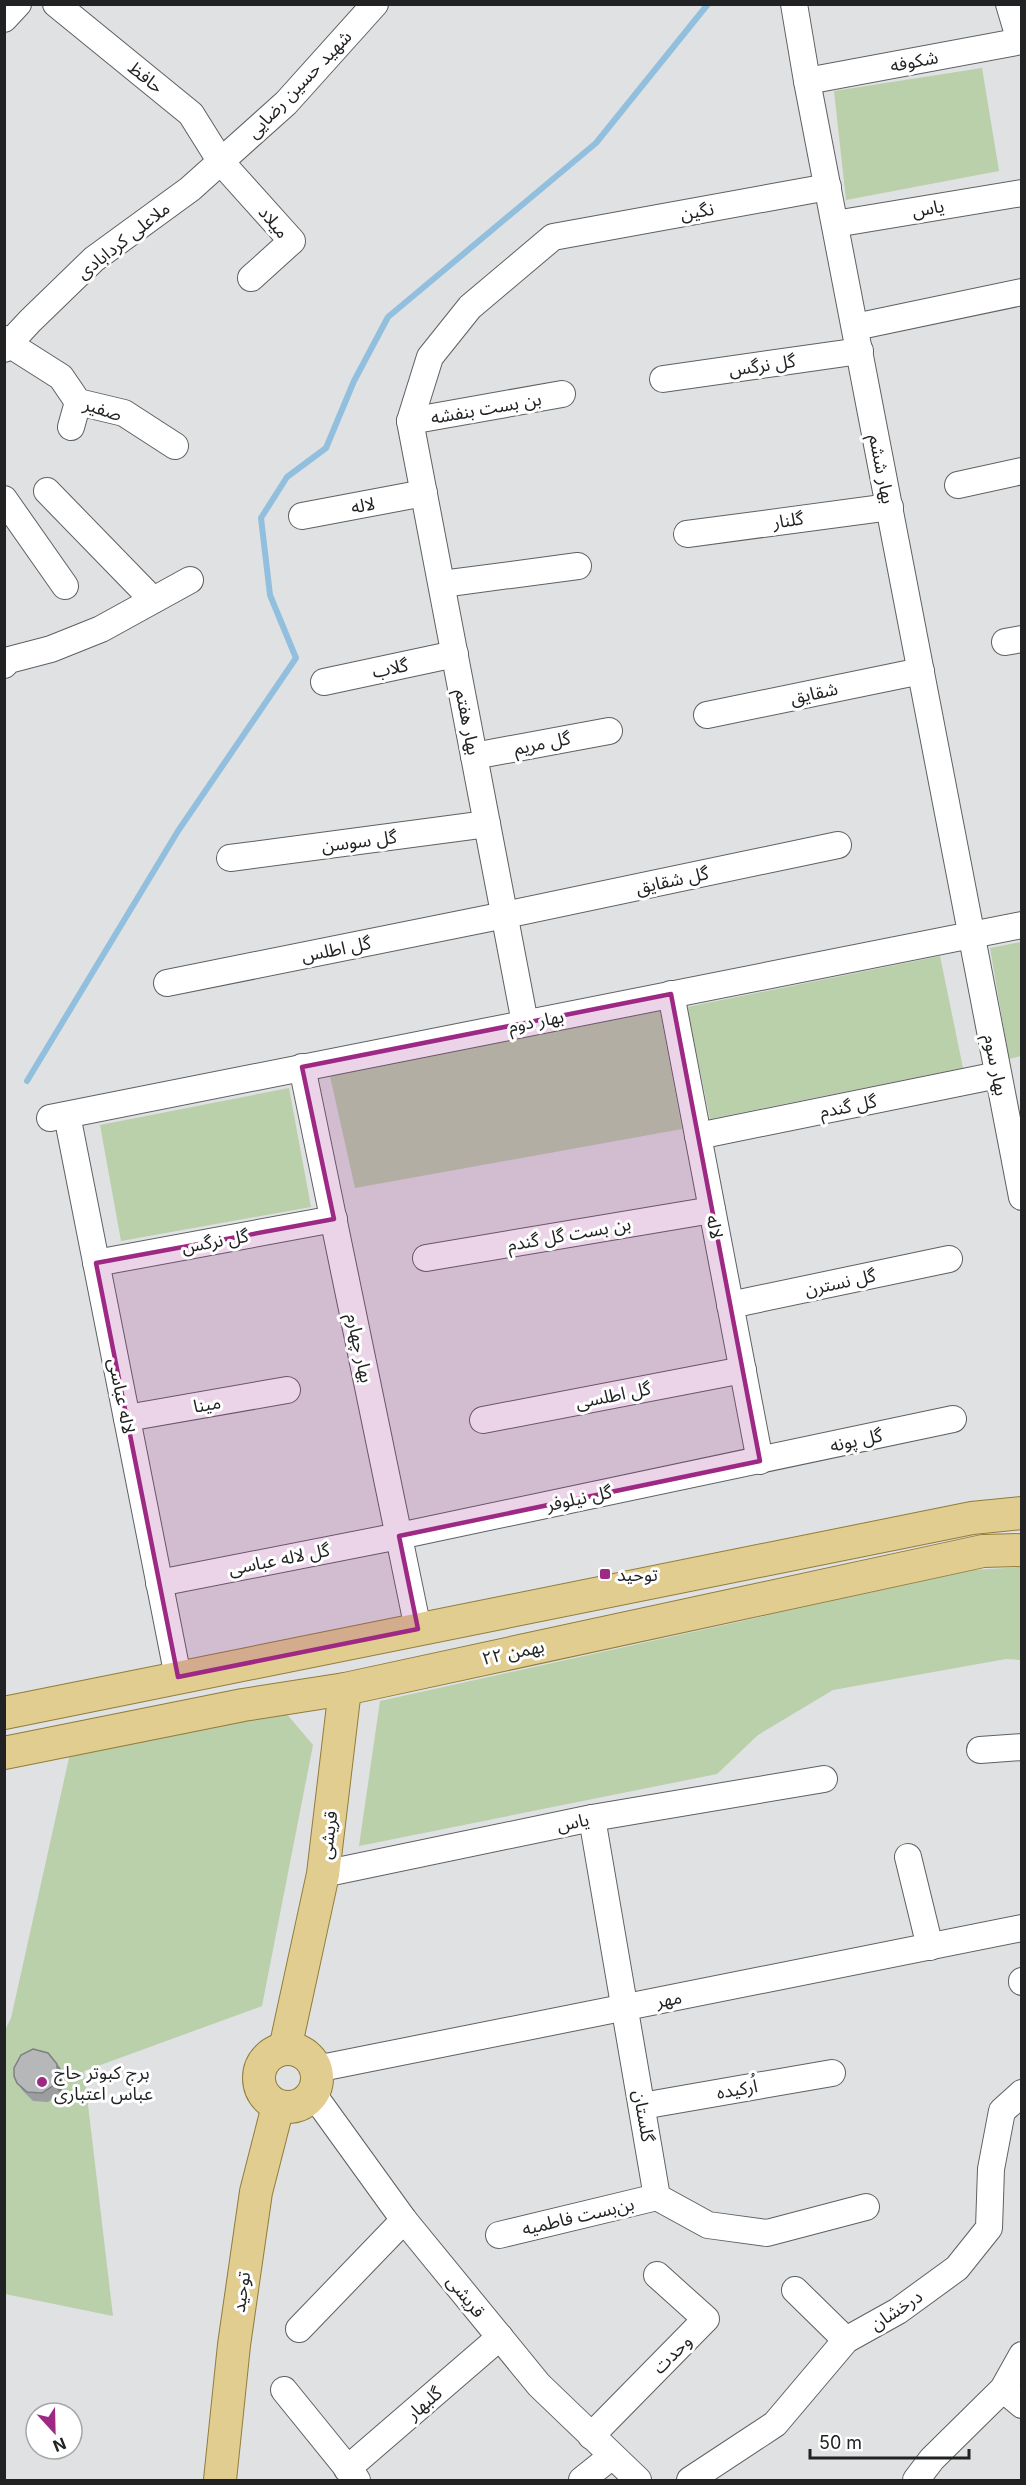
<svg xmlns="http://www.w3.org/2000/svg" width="1026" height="2485" viewBox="0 0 1026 2485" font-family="Inter,'Noto Sans Arabic',sans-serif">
  <rect width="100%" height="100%" fill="#dfe1e3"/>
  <g fill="#b9d0aa">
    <polygon points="982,68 999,171 846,200 834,91"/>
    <polygon points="1021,942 1021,1056 1009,1059 990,948"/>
    <polygon points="940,956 963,1068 710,1119 687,1007"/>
    <polygon points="660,1011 682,1129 355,1188 330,1076"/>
    <polygon points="289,1088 311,1207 121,1241 100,1125"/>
    <polygon points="1021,1567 1021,1660 1006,1659 833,1690 758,1735 717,1774 359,1846 380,1701 973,1570"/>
    <polygon points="280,1706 313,1745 262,2006 84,2071 113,2316 5,2294 5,2030 11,2018 71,1749"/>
  </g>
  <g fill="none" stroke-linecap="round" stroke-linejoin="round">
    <polyline stroke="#91bfdd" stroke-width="6" points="27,1081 178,831 296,658 270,595 261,518 287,477 326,448 354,381 388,317 596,143 708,4"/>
    <g stroke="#5e6062" stroke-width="28">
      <g id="minor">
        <polyline points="56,4 191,114 221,162 292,241 251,278"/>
        <polyline points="794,4 807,81 1022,1197"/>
        <polyline points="1009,4 1020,41"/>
        <polyline points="4,19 18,4"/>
        <polyline points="807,81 1022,41"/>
        <polyline points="835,224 1022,193"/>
        <polyline points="855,327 1022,292"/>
        <polyline points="4,339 9,344 61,377 78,402 124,413 175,446"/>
        <polyline points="4,349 30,321 94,259 190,189 286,103 375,4"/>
        <polyline points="663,379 860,351"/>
        <polyline points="410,421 562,394"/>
        <polyline points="71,427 78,402"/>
        <polyline points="958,485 1022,471"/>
        <polyline points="47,491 153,600"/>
        <polyline points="4,499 65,586"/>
        <polyline points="302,516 424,493"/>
        <polyline points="687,534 890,507"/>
        <polyline points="442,584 578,566"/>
        <polyline points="1005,642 1022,639"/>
        <polyline points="4,665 9,660 51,649 101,629 190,580"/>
        <polyline points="324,682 455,654"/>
        <polyline points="707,715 921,671"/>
        <polyline points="474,756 609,731"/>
        <polyline points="230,858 487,824"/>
        <polyline points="167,983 505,915 838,845"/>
        <polyline points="671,994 760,1461"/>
        <polyline points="525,1023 410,421 430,357 470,307 553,237 828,187"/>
        <polyline points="302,1067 418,1629"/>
        <polyline points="67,1115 178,1677"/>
        <polyline points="50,1118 1022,925"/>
        <polyline points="698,1136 998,1075"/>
        <polyline points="426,1258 712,1210"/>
        <polyline points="96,1263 334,1219"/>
        <polyline points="730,1305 949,1259"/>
        <polyline points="127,1418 287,1390"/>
        <polyline points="483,1420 743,1370"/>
        <polyline points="159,1583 399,1536 953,1419"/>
        <polyline points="980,1750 1022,1747"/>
        <polyline points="592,1818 657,2197 708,2225 767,2233 866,2207"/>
        <polyline points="908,1857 930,1947"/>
        <polyline points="323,1874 592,1818 824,1779"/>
        <polyline points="1022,1981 1022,1982"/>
        <polyline points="316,2069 1022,1928"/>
        <polyline points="313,2094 404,2220 539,2385 638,2480"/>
        <polyline points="642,2106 832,2073"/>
        <polyline points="499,2235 657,2197"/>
        <polyline points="795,2290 846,2340"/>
        <polyline points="299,2329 404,2220"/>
        <polyline points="1003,2389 1022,2405"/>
        <polyline points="284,2390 357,2480"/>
        <polyline points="591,2436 706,2319 657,2275"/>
        <polyline points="347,2469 500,2337"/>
        <polyline points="582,2480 612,2456"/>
        <polyline points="690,2480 775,2424 846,2340 898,2311 957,2268 989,2228 991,2169 1002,2111 1022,2093"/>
        <polyline points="916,2480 932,2459 1003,2389 1022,2355"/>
      </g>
    </g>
    <g stroke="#917c3a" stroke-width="34">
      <g id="major">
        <polyline points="4,1713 972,1518 1022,1513"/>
        <polyline points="4,1753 243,1705 345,1689 983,1551 1022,1550"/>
        <polyline points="285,2049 323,1874 345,1689"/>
        <circle cx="288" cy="2078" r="29"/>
        <polyline points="220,2480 234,2345 256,2192 278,2106"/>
      </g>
    </g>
    <use href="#minor" stroke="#fff" stroke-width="26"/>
    <use href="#major" stroke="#e1cd90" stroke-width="32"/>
  </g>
  <polygon fill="#9c9d9f" points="57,2064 63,2072 63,2087 60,2093 48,2102 33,2101 23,2091 17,2083"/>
  <polygon fill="#7f8082" points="57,2064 63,2072 63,2087 60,2093 54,2085"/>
  <polygon fill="#b5b7b9" stroke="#7f8082" stroke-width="1.5" points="33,2049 48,2053 57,2064 57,2078 54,2085 42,2093 27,2092 17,2083 14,2076 14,2068 21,2055"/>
  <path fill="#9d2985" fill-opacity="0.2" stroke="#9d2985" stroke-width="4.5" stroke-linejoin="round" d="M 671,994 L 760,1461 L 399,1536 L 418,1629 L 178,1677 L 96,1263 L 334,1219 L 302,1067 Z"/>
  <g fill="#9d2985" stroke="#fff" stroke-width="2">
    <rect x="599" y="1568" width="12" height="12" rx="3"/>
    <circle cx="42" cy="2082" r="6"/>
  </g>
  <g text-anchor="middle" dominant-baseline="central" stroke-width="6" stroke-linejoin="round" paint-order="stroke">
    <g font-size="18" fill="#212223" stroke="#fff">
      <text transform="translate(914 61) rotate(-11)">شکوفه</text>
      <text transform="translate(146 77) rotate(39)">حافظ</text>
      <text transform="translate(299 84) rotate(-46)">شهید حسین رضایی</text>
      <text transform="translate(928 208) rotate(-10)">یاس</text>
      <text transform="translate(697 211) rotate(-10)">نگین</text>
      <text transform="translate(274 222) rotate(50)">میلاد</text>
      <text transform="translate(123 240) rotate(-38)">ملاعلی کردابادی</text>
      <text transform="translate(762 365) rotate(-8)">گل نرگس</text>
      <text transform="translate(486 408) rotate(-10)">بن بست بنفشه</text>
      <text transform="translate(103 409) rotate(18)">صفیر</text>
      <text transform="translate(882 469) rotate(79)">بهار ششم</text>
      <text transform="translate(363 505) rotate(-10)">لاله</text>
      <text transform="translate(788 520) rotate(-8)">گلنار</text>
      <text transform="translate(390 668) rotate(-12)">گلاب</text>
      <text transform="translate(814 693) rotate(-12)">شقایق</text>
      <text transform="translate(468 722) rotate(79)">بهار هفتم</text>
      <text transform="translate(542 743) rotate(-11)">گل مریم</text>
      <text transform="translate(359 841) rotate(-7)">گل سوسن</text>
      <text transform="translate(672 880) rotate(-12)">گل شقایق</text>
      <text transform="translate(336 949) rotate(-11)">گل اطلس</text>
      <text transform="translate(536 1021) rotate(-11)">بهار دوم</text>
      <text transform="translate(996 1065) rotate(79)">بهار سوم</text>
      <text transform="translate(848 1106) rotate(-11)">گل گندم</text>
      <text transform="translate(715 1227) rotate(79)">لاله</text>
      <text transform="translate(569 1234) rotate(-10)">بن بست گل گندم</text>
      <text transform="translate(215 1241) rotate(-10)">گل نرگس</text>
      <text transform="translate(840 1282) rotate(-12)">گل نسترن</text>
      <text transform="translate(360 1348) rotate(78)">بهار چهارم</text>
      <text transform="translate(613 1395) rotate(-11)">گل اطلسی</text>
      <text transform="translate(122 1396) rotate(79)">لاله عباسی</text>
      <text transform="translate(207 1404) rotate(-10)">مینا</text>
      <text transform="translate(856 1440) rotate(-12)">گل پونه</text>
      <text transform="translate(579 1498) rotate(-12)">گل نیلوفر</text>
      <text transform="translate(279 1559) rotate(-11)">گل لاله عباسی</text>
      <text transform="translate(513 1652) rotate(-12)">۲۲ بهمن</text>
      <text transform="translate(573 1822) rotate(-11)">یاس</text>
      <text transform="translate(328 1835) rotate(-83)">قریشی</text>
      <text transform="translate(669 1999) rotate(-11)">مهر</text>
      <text transform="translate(737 2089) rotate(-10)">اُرکیده</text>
      <text transform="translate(644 2116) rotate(80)">گلستان</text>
      <text transform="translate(578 2216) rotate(-13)">بن‌بست فاطمیه</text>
      <text transform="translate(241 2292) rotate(-82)">توحید</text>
      <text transform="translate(466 2296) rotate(51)">قریشی</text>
      <text transform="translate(896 2310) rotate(-33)">درخشان</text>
      <text transform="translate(672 2354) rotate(-45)">وحدت</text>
      <text transform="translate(424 2403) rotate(-41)">گلبهار</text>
    </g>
    <g font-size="18" fill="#212223" stroke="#fff" text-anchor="start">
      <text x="617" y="1574">توحید</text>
      <text x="54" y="2072">برج کبوتر حاج<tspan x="54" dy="21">عباس اعتباری</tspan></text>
    </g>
  </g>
  <rect width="1026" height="2485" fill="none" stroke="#212223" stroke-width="12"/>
  <g transform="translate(54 2431) rotate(158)"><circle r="28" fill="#ffffff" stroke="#a6a7a7" stroke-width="1.5"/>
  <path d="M0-4.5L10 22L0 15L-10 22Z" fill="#9d2985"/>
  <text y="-9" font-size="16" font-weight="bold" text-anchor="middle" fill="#212223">N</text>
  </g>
  <path d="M810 2449v9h159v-9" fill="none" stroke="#212223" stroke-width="3"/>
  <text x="819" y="2449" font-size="18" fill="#212223" stroke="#ffffff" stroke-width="4.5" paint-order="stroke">50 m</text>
</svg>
